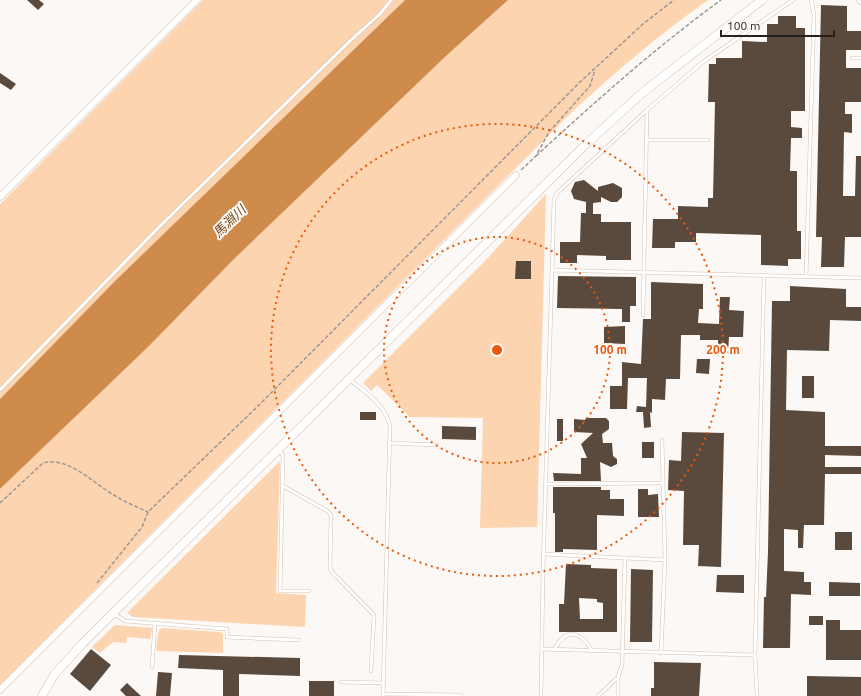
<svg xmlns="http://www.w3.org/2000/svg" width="861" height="696" viewBox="0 0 861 696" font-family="Ubuntu,'Noto Sans JP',sans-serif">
  <rect width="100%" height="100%" fill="#fcf8f5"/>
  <g fill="#fdd4b0">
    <polygon points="203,0 405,0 115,281 0,399 0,204"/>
    <path d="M 508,0 L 708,0 C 660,34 615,72 572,112 L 0,685 L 0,489 L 149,346 L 234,259 L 446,56 Z"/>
    <polygon points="546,194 537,527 480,528 483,418 410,417 377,385 371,391 363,383 485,261"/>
    <polygon points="280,461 276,593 306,595 305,627 133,617 127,613"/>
    <polygon points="115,625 152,628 150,639 127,637 126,643 113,642 100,653 92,647"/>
    <polygon points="162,628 220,632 223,634 223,653 157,651 156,648 159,630"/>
  </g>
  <polygon fill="#ce8b4b" points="405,0 508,0 446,56 234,259 149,346 0,489 0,399 115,281"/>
  <g fill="#5a4a3d" fill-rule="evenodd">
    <polygon points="27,0 39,0 44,4 38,10"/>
    <polygon points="821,5 847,6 847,31 861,31 861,50 846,50 846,68 861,68 861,102 845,102 845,114 852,114 852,133 844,132 843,196 855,196 856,156 861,156 861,237 845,237 844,267 821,267 822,237 816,237"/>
    <polygon points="778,16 796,16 796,28 805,28 805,111 791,111 791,127 802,128 802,138 791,138 790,171 797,171 797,231 801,231 801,259 788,259 788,266 761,265 761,235 696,233 696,242 675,242 675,248 652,248 653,219 678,219 678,206 708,207 708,198 713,198 715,102 708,102 709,64 716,64 716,58 742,58 742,41 767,42 767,24 778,24"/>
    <polygon points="0,73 16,84 11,90 0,83"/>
    <polygon points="584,180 598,191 598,187 613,183 622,188 622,197 617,202 611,202 601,197 601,202 593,203 593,214 601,214 601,222 631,222 631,260 606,260 606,256 577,255 577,263 560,263 560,242 580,242 581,213 586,213 586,202 574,199 571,191 575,182"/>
    <polygon points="516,261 531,261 531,279 515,279"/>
    <polygon points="558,276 636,277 636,306 630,306 630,322 622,322 622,309 557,308"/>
    <polygon points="651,282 703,284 703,309 699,309 698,323 719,324 720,297 730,297 729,310 744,311 743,337 729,337 728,353 718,353 718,340 700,340 700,335 681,335 680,379 666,379 665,400 652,399 652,413 650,412 651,427 644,428 643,412 636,412 637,406 646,407 647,378 628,378 627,409 610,409 610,386 622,386 622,362 641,364 643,319 651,319"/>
    <polygon points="790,286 846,289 846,307 861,307 861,321 830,320 829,351 787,350 786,410 825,412 825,446 861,446 861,456 825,455 825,467 861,467 861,474 825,474 824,525 804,525 803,548 798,548 798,530 784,529 784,571 804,572 804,582 811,582 811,595 791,594 790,648 763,648 764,597 766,597 768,552 772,301 790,301"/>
    <polygon points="625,326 625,344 604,343 604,327"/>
    <polygon points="697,359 710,359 709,374 696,373"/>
    <rect x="802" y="376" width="12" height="22"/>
    <rect x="360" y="412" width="16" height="8"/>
    <polygon points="586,418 606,418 609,421 609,429 602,434 603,443 612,443 613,456 617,459 617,464 611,467 600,462 601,481 554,481 553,473 581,474 581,458 587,458 581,444 593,433 574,432 574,419 585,420"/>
    <rect x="557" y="419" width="6" height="22"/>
    <polygon points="442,426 476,427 476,440 442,439"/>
    <polygon points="682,432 724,433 721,567 698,566 699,545 683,545 684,491 668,490 669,460 681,461"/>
    <rect x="642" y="442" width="12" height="16"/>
    <polygon points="553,487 601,487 601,490 610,490 610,499 624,499 624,516 597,515 597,550 563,549 563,552 555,552 555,513 553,513"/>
    <polygon points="638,489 648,489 648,495 658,494 659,517 638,517"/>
    <rect x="835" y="532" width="17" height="18"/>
    <path d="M 566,564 L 591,565 L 591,568 L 617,569 L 617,632 L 559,632 L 559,604 L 564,604 ZM 579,598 L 597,599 L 597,602 L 603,603 L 603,619 L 580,619 Z"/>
    <polygon points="631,569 653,570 652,642 630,642"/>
    <polygon points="717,575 744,575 744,593 716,592"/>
    <polygon points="829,582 860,583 860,596 829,596"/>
    <rect x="809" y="616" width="14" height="9"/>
    <polygon points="826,620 840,620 840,630 861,630 861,660 826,660"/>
    <polygon points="91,649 111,665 90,691 70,674"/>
    <polygon points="179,655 300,658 300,676 239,674 239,696 223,696 223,670 178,668"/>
    <polygon points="654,662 701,663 699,696 651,696 651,688 654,688"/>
    <polygon points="158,672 172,673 170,696 156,696"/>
    <polygon points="807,676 861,677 861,696 807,696"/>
    <rect x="309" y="681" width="25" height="15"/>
    <polygon points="127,683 141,696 126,696 120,690"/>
  </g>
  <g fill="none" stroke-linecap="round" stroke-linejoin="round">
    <g stroke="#d2c0b1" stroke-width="4">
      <g id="lane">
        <polyline points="858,0 861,3"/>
        <polyline points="852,58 861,58"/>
        <polyline points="646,140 708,140"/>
        <polyline points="552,270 554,200 557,193 647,110 703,62 793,0"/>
        <polyline points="806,277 814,15 811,0"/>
        <polyline points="643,315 647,110"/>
        <path d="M 350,380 C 367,393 385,405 390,426 L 383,696"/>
        <polyline points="0,390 159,227 352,39 380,14 391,0"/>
        <polyline points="389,443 437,445"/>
        <polyline points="279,451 283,455 280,591 309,591"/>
        <polyline points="546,484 663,483"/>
        <polyline points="283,486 329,512 331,516 330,568 332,572 374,615 371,671"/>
        <polyline points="544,554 665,560"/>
        <polyline points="113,613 125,621 227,629 227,637 298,640"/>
        <polyline points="542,649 755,655"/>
        <path d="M 554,650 C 566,627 581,631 592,651"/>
        <polyline points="661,653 665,560 662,440"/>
        <polyline points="152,667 155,623"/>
        <polyline points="341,682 384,683"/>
        <polyline points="383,694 461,695"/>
        <polyline points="541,696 543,571 552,270 861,278"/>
        <polyline points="598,696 618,677 622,665 625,558"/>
        <polyline points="618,696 618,677"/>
        <polyline points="757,696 755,655 764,276"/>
      </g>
    </g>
    <g stroke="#d2c0b1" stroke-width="7">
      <g id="street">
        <polyline points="0,197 197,0"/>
        <polyline points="0,690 516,175"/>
      </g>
    </g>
    <g stroke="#d2c0b1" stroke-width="9">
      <polyline id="secondary" points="42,696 54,675 83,643 583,147 642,93 762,0"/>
    </g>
    <g stroke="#9d9894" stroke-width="1.5" stroke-dasharray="4 2" stroke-linecap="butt">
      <path d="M 536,156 C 596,101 655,48 721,0"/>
      <polyline points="521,170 536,156 549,132 590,86 595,70"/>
      <path d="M 0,503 L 43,463 C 69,456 94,484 114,495 C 125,502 137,507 148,512"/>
      <polyline points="97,583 142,527 148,512 258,406 580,82 643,24 674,0"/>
    </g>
    <use href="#lane" stroke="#fff" stroke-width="3"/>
    <use href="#street" stroke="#fff" stroke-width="6"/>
    <use href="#secondary" stroke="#fff" stroke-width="8"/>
  </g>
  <g fill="none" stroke="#e8590c" stroke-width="2" stroke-dasharray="2 4">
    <circle cx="497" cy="350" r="113"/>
    <circle cx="497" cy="350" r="226"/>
  </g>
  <g text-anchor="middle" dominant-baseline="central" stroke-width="4" stroke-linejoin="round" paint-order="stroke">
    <g font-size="13" font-style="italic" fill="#714414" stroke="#fcf8f5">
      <text transform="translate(229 221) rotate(-44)">馬淵川</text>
    </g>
  </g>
  <circle cx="497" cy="350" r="6" fill="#e8590c" stroke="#fcf8f5" stroke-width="2"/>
  <g font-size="12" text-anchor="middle" font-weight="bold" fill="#e8590c" stroke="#fcf8f5" stroke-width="4" stroke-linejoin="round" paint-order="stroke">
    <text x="610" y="354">100 m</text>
    <text x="723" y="354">200 m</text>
  </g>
  <path d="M721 30v6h113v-6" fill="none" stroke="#261f1a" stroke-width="2"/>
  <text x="727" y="30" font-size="12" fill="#261f1a" stroke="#fcf8f5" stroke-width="3" paint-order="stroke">100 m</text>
</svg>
